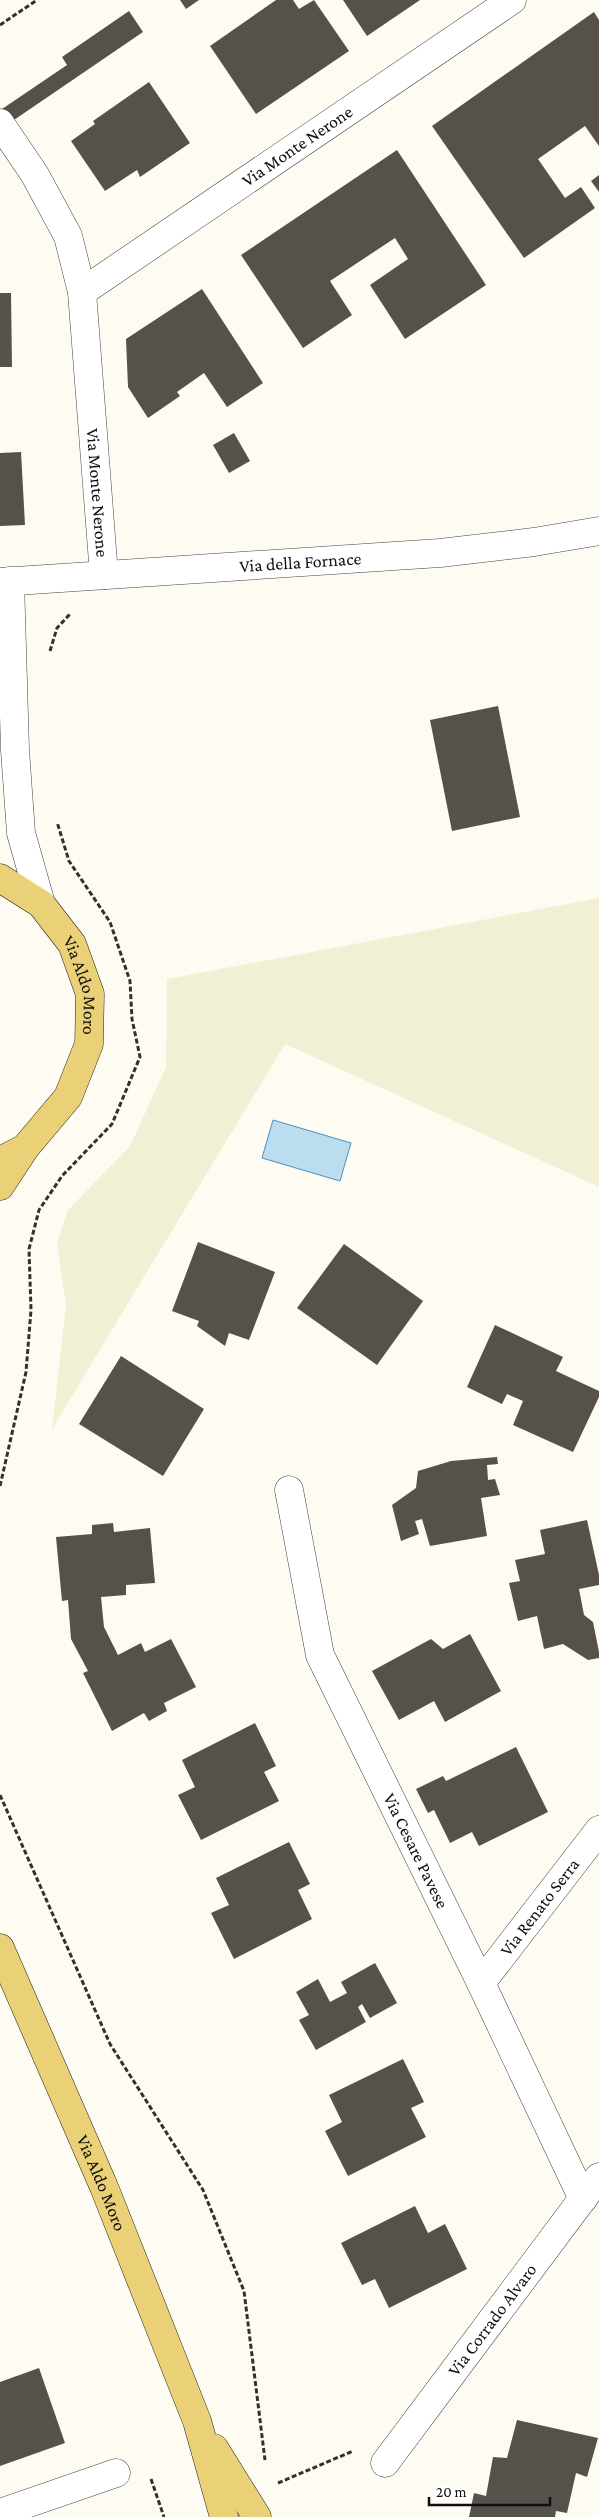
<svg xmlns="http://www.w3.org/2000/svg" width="599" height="2517" viewBox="0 0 599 2517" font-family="'Crimson Pro',serif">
  <rect width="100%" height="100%" fill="#fefcf2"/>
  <polygon fill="#f2f0d4" points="599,898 599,1187 285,1044 52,1429 66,1305 57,1242 68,1210 130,1146 166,1067 167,979"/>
  <polygon fill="#bcdcf0" stroke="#4b8fbf" points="273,1120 351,1143 340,1181 262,1158"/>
  <g fill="#57514c">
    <polygon points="180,0 199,0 186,9"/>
    <polygon points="276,0 293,0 299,9 314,0 349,51 256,114 210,46"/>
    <polygon points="343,0 420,0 367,36"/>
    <polygon points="129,11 143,32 11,122 2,109 67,65 62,57"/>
    <polygon points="594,12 599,20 599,146 585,126 538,159 565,198 581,187 595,208 524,258 432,126"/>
    <polygon points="149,82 190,143 140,177 137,170 105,191 71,141 95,124 93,121"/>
    <polygon points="397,150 486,285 405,339 370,285 408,259 395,238 330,281 352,315 303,348 241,255"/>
    <polygon points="599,175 599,192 591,181"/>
    <polygon points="202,289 263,383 227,407 204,373 177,392 180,396 148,418 128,387 126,339"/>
    <polygon points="0,293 11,293 12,367 0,367"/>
    <polygon points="234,433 250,461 229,473 213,445"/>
    <polygon points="21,452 25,525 0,526 0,453"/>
    <polygon points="498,706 520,817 452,831 430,720"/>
    <polygon points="198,1242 275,1272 249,1340 229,1333 225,1346 197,1326 199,1321 172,1311"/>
    <polygon points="344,1244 423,1301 377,1365 297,1308"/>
    <polygon points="495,1325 563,1357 556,1371 599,1391 599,1397 573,1452 513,1425 523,1401 507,1394 502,1404 467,1387"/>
    <polygon points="121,1356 204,1409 163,1476 79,1424"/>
    <polygon points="497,1457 498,1464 487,1465 488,1480 495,1479 500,1495 481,1498 487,1536 430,1546 422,1519 415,1521 419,1534 401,1541 392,1505 416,1488 418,1471 451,1461"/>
    <polygon points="587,1520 599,1575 599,1585 579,1589 584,1615 593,1622 599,1652 599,1658 588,1660 563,1644 544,1649 537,1616 518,1621 509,1583 520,1581 515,1560 545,1554 540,1530"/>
    <polygon points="113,1523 114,1532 150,1528 155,1583 126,1585 126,1595 101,1597 104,1627 118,1655 141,1643 145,1652 171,1639 196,1687 164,1703 167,1711 149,1721 144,1713 112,1731 83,1673 88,1671 71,1639 68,1600 62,1601 56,1537 92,1534 92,1525"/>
    <polygon points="470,1634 501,1691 445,1722 434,1701 399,1720 372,1671 431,1639 443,1649"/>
    <polygon points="255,1723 276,1766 264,1772 279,1801 201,1840 178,1795 195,1787 182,1760"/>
    <polygon points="516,1747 548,1812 479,1846 472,1832 450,1843 434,1810 428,1813 416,1789 443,1776 446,1781"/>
    <polygon points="289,1842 310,1884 298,1890 312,1919 234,1959 211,1913 229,1905 216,1878"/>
    <polygon points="375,1963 397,2003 370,2018 362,2004 358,2007 366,2022 316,2050 299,2020 309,2015 296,1992 318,1979 330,2002 347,1993 341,1982"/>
    <polygon points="403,2059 424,2102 411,2108 426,2137 348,2176 325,2131 342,2122 329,2095"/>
    <polygon points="415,2206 428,2233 445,2224 467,2269 389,2308 375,2279 362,2285 341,2243"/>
    <polygon points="39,2368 65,2443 0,2466 0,2382"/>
    <polygon points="517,2420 598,2438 587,2477 576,2473 567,2513 556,2511 555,2517 469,2517 474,2493 486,2496 493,2457 507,2458"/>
  </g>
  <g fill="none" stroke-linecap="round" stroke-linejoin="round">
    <g stroke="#424242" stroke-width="29">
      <g id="minor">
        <path id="s1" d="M 0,123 L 35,175 L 68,236 L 82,292 L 104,575"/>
        <path id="s2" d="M 82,292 L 512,0"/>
        <polyline points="10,581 15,750 21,833 41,904"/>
        <path id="s3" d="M 0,582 L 440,553 L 534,542 L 599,531"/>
        <path id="s4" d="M 289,1490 L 320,1655 L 481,1983 L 583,2199"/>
        <path id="s5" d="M 481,1983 L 599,1830"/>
        <path id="s6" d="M 385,2463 L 599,2177"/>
        <polyline points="0,2513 116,2473"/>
      </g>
    </g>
    <g stroke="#202020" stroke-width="29">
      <g id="major">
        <path id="s7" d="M 0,878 L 41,904 L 72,944 L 90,994 L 89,1044 L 68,1097 L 25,1148 L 0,1161"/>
        <polyline points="0,1186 25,1148"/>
        <path id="s8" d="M 0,1948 L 104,2187 L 197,2421 L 224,2517"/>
        <polyline points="214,2448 257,2517"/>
      </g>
    </g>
    <g stroke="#313131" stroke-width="3" stroke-dasharray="5 2.5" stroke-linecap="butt">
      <polyline points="0,25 37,0"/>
      <polyline points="50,651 57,628 70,614"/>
      <polyline points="0,1486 26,1372 31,1310 29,1249 39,1210 62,1176 112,1124 140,1057 132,1019 130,981 110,922 69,861 57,822"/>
      <polyline points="0,1795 110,2044 203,2190 244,2291 265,2460"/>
      <polyline points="151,2479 164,2517"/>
      <polyline points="278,2483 353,2451"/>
    </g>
    <use href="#minor" stroke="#fff" stroke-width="28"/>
    <use href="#major" stroke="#ead076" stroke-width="28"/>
  </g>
  <g text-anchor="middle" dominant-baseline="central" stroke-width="5" stroke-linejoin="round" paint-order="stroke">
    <g font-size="18" fill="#0f0f0f" stroke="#fff">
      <text stroke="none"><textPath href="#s2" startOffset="260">Via Monte Nerone</textPath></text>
      <text stroke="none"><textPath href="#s1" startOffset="391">Via Monte Nerone</textPath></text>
      <text stroke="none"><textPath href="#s3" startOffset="301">Via della Fornace</textPath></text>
      <text stroke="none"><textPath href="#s7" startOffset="142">Via Aldo Moro</textPath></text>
      <text stroke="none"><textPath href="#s4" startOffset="386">Via Cesare Pavese</textPath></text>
      <text stroke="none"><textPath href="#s5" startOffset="96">Via Renato Serra</textPath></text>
      <text stroke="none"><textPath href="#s8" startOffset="256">Via Aldo Moro</textPath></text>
      <text stroke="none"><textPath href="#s6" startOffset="179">Via Corrado Alvaro</textPath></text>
    </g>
  </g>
  <path d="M429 2497v8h121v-8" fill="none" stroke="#0f0f0f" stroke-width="2.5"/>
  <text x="436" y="2497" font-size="15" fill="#0f0f0f" stroke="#ffffff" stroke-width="4" paint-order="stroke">20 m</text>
</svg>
